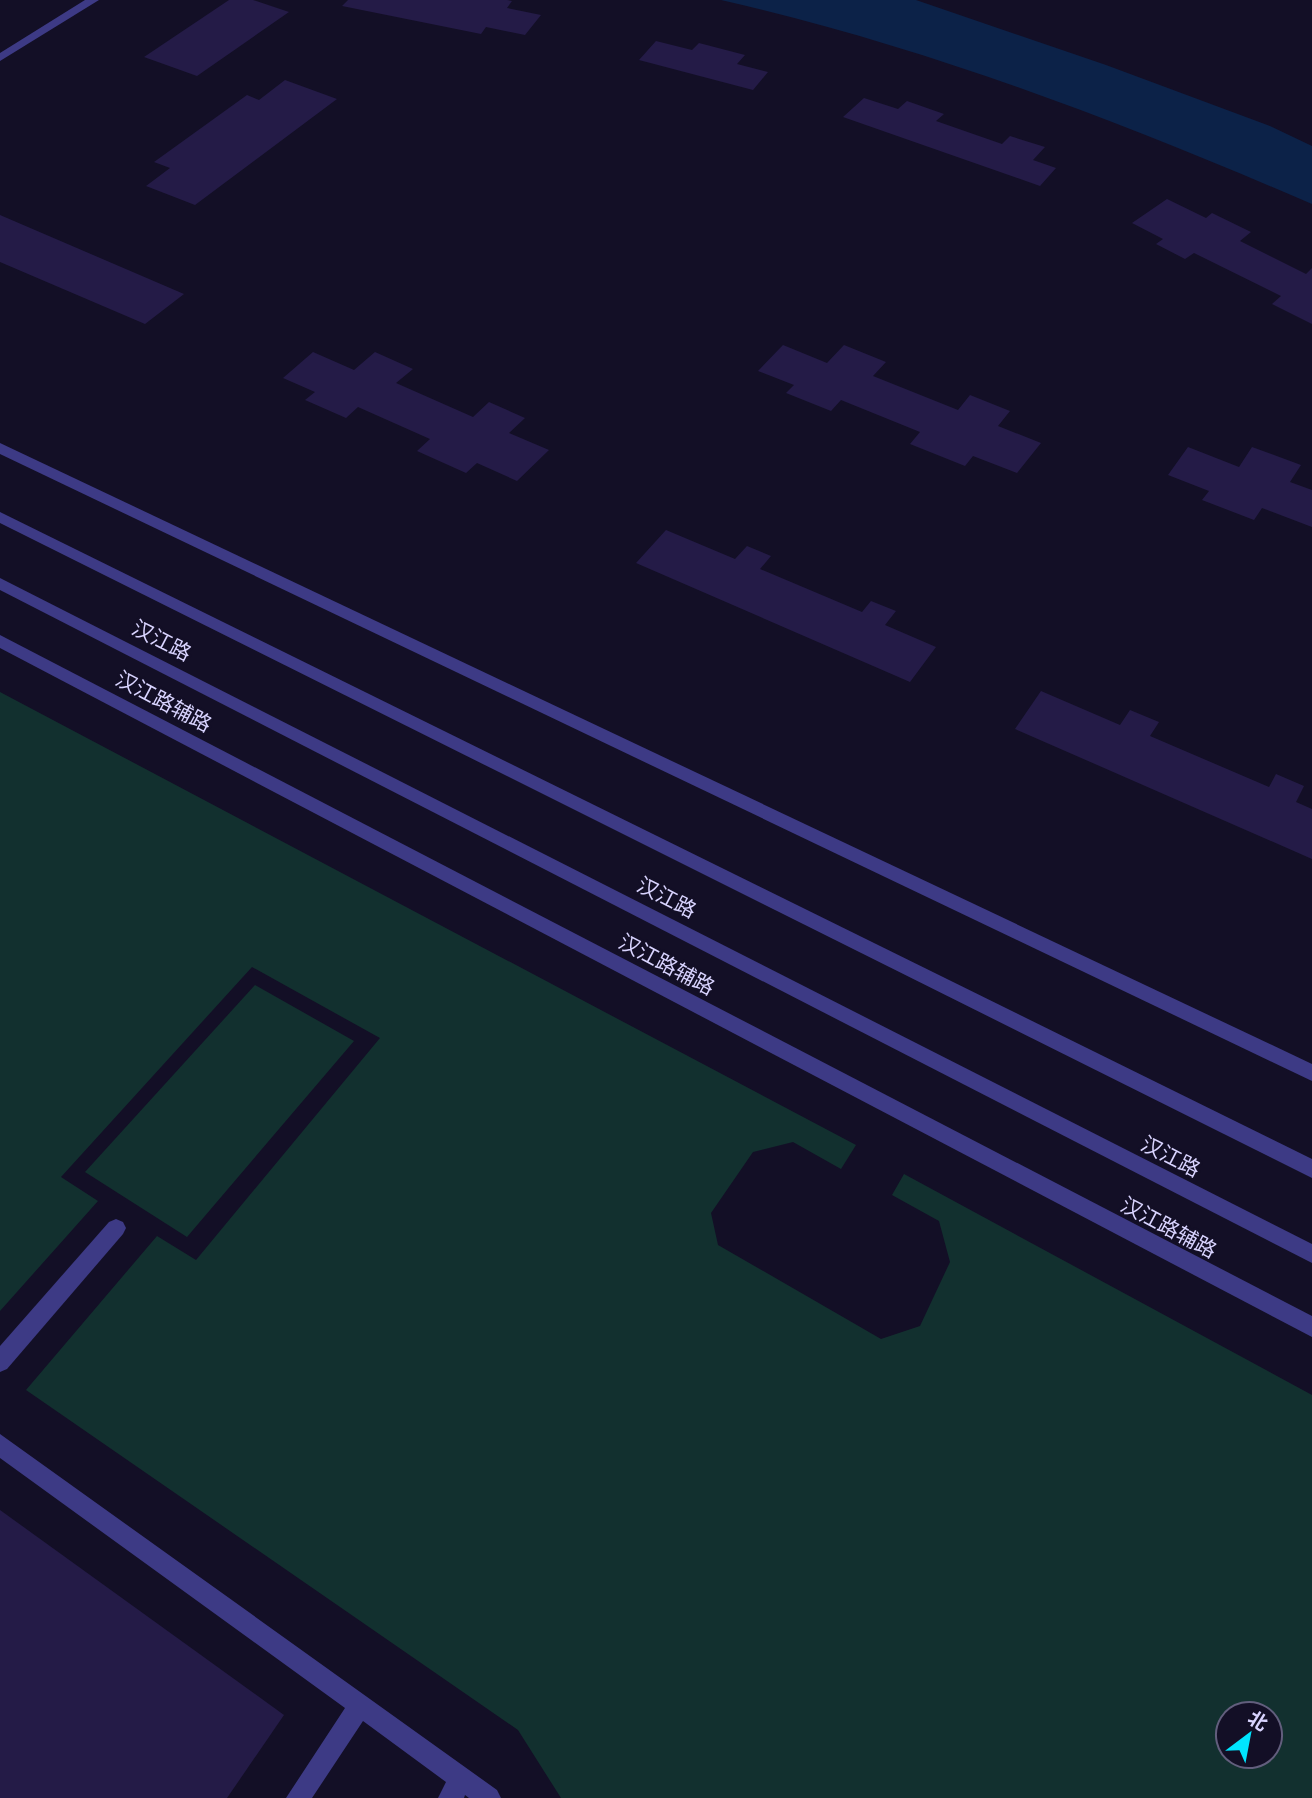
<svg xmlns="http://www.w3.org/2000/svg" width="1312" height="1798" viewBox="0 0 1312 1798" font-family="Manrope,'Noto Sans SC',sans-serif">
  <rect width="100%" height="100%" fill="#130f26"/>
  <g fill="#12302f" fill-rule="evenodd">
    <path d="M 0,692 L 856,1145 L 841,1169 L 793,1142 L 753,1152 L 711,1213 L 718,1245 L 881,1339 L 920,1326 L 950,1262 L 939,1221 L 892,1195 L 904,1174 L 1312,1395 L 1312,1798 L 561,1798 L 518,1730 L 26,1390 L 157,1236 L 196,1260 L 380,1038 L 252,967 L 61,1177 L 98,1201 L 0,1311 ZM 1270,1714 L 1270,1756 L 1228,1756 L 1228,1714 Z"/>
    <polygon points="255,985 354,1041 187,1237 85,1172"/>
  </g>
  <path fill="#0c2248" d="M 721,0 L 916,0 L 1106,65 L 1270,126 L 1312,146 L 1312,204 C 1121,122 925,46 721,0 Z"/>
  <g fill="#241b47">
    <polygon points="229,0 253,0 289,12 197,76 144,57"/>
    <polygon points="348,0 507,0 512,1 507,8 541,15 525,35 486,27 481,34 342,6"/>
    <polygon points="656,41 692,50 699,43 745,55 737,64 768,72 753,90 639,60"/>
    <polygon points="285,80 337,99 195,205 146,186 170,168 154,162 247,95 259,100"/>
    <polygon points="864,98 898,109 907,101 944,114 936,121 1002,144 1010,136 1045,147 1033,160 1056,168 1040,186 843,117"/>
    <polygon points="1167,199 1206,218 1212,213 1251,232 1240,241 1306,274 1312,268 1312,324 1272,304 1281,296 1194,253 1185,259 1156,244 1163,239 1132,223"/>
    <polygon points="0,215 184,294 145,324 0,262"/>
    <polygon points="783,345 827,363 844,345 886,362 873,376 958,410 970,395 1010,411 998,426 1041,443 1017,473 973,456 965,466 910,444 920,432 841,400 831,411 786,393 794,385 758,371"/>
    <polygon points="313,352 354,370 375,352 413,369 396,383 473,417 489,402 525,418 509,433 549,450 517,481 477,463 466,473 417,451 430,439 358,407 346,418 305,400 315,392 283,378"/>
    <polygon points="1188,447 1239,467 1252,447 1301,465 1290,482 1312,490 1312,527 1262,508 1254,520 1202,500 1209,491 1168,475"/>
    <polygon points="666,530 735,559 747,546 771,556 760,569 862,612 871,601 896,611 885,625 936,647 910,682 636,563"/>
    <polygon points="1041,691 1120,725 1130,710 1159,722 1150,736 1269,787 1276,774 1304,786 1296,802 1312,809 1312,859 1015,729"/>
    <polygon points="0,1510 284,1715 227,1798 0,1798"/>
  </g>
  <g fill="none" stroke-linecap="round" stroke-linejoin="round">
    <g fill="#3d3a85" fill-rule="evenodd">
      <polygon points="85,0 99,0 0,61 0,53"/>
      <polygon points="0,443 1312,1064 1312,1081 0,454"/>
      <polygon points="0,512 1312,1159 1312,1178 0,523"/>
      <polygon points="0,578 1312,1244 1312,1263 0,590"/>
      <polygon points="0,635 1312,1316 1312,1337 0,648"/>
      <polygon points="116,1219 123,1222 126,1228 123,1234 7,1369 0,1372 0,1346 109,1222"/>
      <polygon points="0,1434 497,1790 501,1798 469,1798 465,1795 464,1798 438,1798 446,1782 363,1721 312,1798 286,1798 345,1708 0,1458"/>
    </g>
  </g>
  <g text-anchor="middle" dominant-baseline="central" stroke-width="5" stroke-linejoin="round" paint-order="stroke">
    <g font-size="21" fill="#d9d4ff" stroke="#130f26">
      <text transform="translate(162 640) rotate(27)">汉江路</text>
      <text transform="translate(164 701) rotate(28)">汉江路辅路</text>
      <text transform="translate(667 897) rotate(27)">汉江路</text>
      <text transform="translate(667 964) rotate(28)">汉江路辅路</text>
      <text transform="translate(1171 1156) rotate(27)">汉江路</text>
      <text transform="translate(1169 1227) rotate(28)">汉江路辅路</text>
    </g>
  </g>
  <g transform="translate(1249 1735) rotate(32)"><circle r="33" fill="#130f26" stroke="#625e7d" stroke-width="2"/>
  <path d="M0-5L12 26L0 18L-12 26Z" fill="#00e5ff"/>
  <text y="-10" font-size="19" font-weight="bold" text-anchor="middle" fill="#d9d4ff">北</text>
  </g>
</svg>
